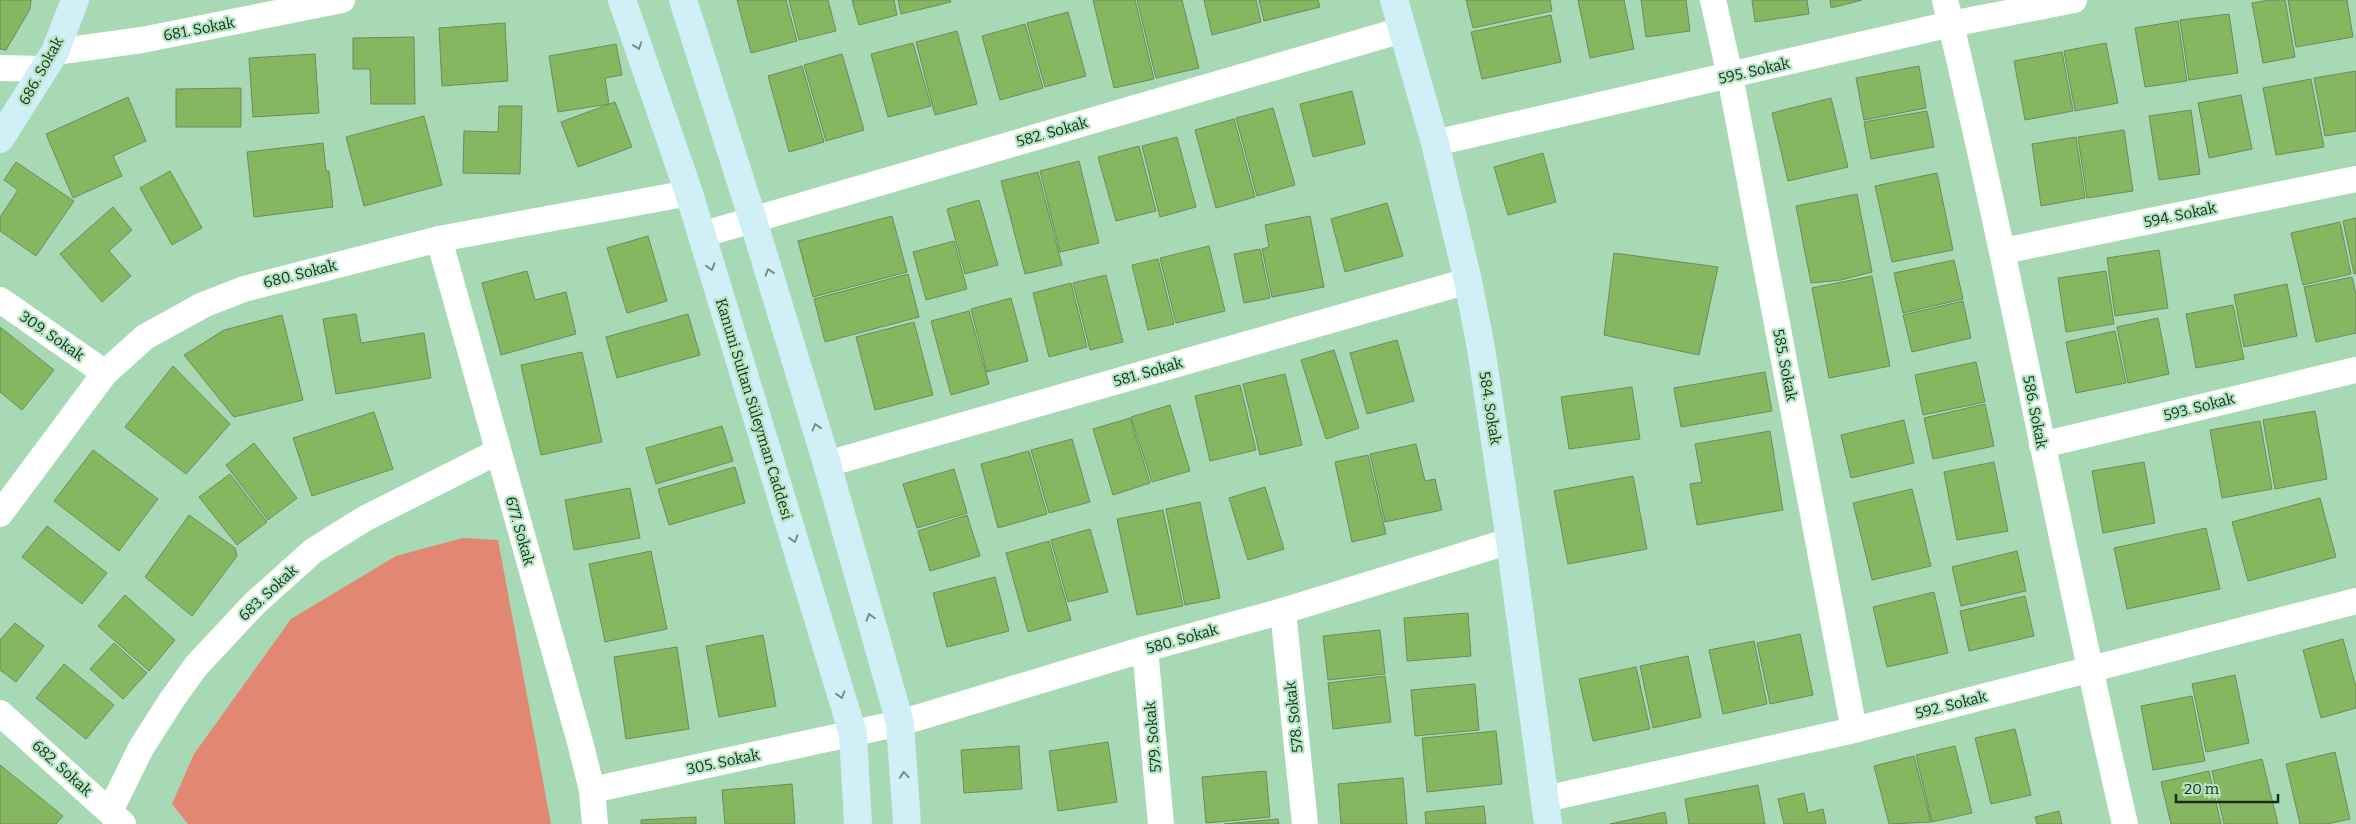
<svg xmlns="http://www.w3.org/2000/svg" width="2356" height="824" viewBox="0 0 2356 824" font-family="Bitter,serif">
  <rect width="100%" height="100%" fill="#a7d9b5"/>
  <polygon fill="#e28773" points="463,538 498,540 551,824 188,824 172,804 194,754 291,619 396,556"/>
  <g fill="#85b660" stroke="#708a5e">
    <polygon points="0,0 31,0 30,9 6,50 0,49"/>
    <polygon points="737,0 786,0 797,41 751,53"/>
    <polygon points="789,0 828,0 836,31 799,40"/>
    <polygon points="852,0 894,0 897,15 859,25"/>
    <polygon points="898,0 950,0 951,2 901,14"/>
    <polygon points="1093,0 1135,0 1154,79 1114,88"/>
    <polygon points="1137,0 1182,0 1199,68 1156,78"/>
    <polygon points="1204,0 1256,0 1261,22 1212,35"/>
    <polygon points="1259,0 1318,0 1320,7 1264,21"/>
    <polygon points="1466,0 1550,0 1552,11 1473,28"/>
    <polygon points="1578,0 1624,0 1634,49 1590,58"/>
    <polygon points="1641,0 1686,0 1690,31 1646,37"/>
    <polygon points="1752,0 1807,0 1809,14 1755,22"/>
    <polygon points="1830,0 1862,0 1831,8"/>
    <polygon points="2269,0 2285,0 2295,57 2263,63 2252,3"/>
    <polygon points="2288,0 2347,0 2353,37 2296,47"/>
    <polygon points="1068,12 1086,76 1045,87 1027,23"/>
    <polygon points="2229,14 2238,73 2189,80 2180,20"/>
    <polygon points="1551,15 1561,62 1482,79 1471,32"/>
    <polygon points="2178,21 2187,81 2145,87 2135,28"/>
    <polygon points="505,23 508,81 442,86 439,28"/>
    <polygon points="1025,24 1043,88 1000,100 982,36"/>
    <polygon points="957,31 977,104 935,115 916,42"/>
    <polygon points="414,37 415,104 371,104 370,69 353,69 353,38"/>
    <polygon points="913,43 931,106 888,117 871,54"/>
    <polygon points="2106,43 2118,103 2075,111 2064,51"/>
    <polygon points="616,44 622,75 605,78 609,104 558,112 549,56"/>
    <polygon points="2062,52 2073,111 2025,120 2014,61"/>
    <polygon points="315,54 319,113 253,117 249,58"/>
    <polygon points="842,54 864,130 826,141 804,65"/>
    <polygon points="802,66 824,142 789,152 768,76"/>
    <polygon points="1919,66 1926,108 1864,120 1856,78"/>
    <polygon points="2356,71 2356,131 2325,136 2314,78"/>
    <polygon points="2311,79 2324,147 2276,155 2263,88"/>
    <polygon points="241,88 241,127 176,127 176,89"/>
    <polygon points="1352,91 1365,144 1313,157 1300,104"/>
    <polygon points="2241,95 2252,149 2209,158 2198,103"/>
    <polygon points="128,97 146,141 113,156 122,176 73,198 46,134"/>
    <polygon points="1831,98 1848,167 1788,181 1772,113"/>
    <polygon points="615,102 632,147 578,167 561,122"/>
    <polygon points="499,106 522,106 520,174 463,173 464,131 498,132"/>
    <polygon points="1273,108 1295,185 1257,196 1236,118"/>
    <polygon points="2191,110 2200,174 2159,180 2149,116"/>
    <polygon points="1927,111 1934,147 1871,159 1864,122"/>
    <polygon points="424,116 442,185 364,206 346,137"/>
    <polygon points="1234,119 1255,197 1216,208 1195,130"/>
    <polygon points="2124,130 2133,191 2087,198 2078,137"/>
    <polygon points="1177,137 1196,207 1160,217 1142,146"/>
    <polygon points="2076,137 2085,198 2041,206 2032,144"/>
    <polygon points="323,143 326,171 329,171 333,207 254,217 247,152"/>
    <polygon points="1139,146 1156,211 1116,221 1098,157"/>
    <polygon points="1543,153 1556,202 1508,215 1494,167"/>
    <polygon points="1079,161 1099,243 1060,252 1040,171"/>
    <polygon points="16,162 74,201 36,256 0,231 0,217 18,190 4,180"/>
    <polygon points="170,171 202,228 172,245 140,188"/>
    <polygon points="1038,172 1062,265 1025,274 1001,181"/>
    <polygon points="1937,173 1953,250 1892,262 1875,186"/>
    <polygon points="1857,194 1872,272 1841,280 1811,283 1796,206"/>
    <polygon points="979,200 998,265 965,274 947,209"/>
    <polygon points="1387,203 1403,256 1345,272 1331,219"/>
    <polygon points="113,207 132,230 109,251 131,276 102,302 60,254"/>
    <polygon points="892,216 907,272 813,297 798,241"/>
    <polygon points="1310,216 1324,287 1272,297 1262,249 1269,247 1265,225"/>
    <polygon points="2356,218 2356,273 2354,274 2343,221"/>
    <polygon points="2340,222 2351,274 2303,285 2291,233"/>
    <polygon points="648,236 667,301 627,313 607,248"/>
    <polygon points="954,241 967,289 926,300 913,252"/>
    <polygon points="1209,246 1225,311 1176,323 1160,258"/>
    <polygon points="1260,249 1270,298 1244,303 1234,254"/>
    <polygon points="2159,250 2168,308 2115,316 2107,258"/>
    <polygon points="1614,253 1718,267 1699,355 1604,335"/>
    <polygon points="1158,259 1174,324 1148,330 1132,265"/>
    <polygon points="1954,260 1963,299 1903,313 1894,273"/>
    <polygon points="527,271 535,300 566,292 576,334 501,355 482,283"/>
    <polygon points="2106,271 2114,324 2066,332 2058,278"/>
    <polygon points="908,274 919,317 825,342 814,299"/>
    <polygon points="1106,275 1123,342 1090,350 1073,283"/>
    <polygon points="1872,276 1890,366 1829,378 1812,288"/>
    <polygon points="2352,277 2356,294 2356,333 2316,342 2304,287"/>
    <polygon points="1071,283 1087,347 1049,357 1033,293"/>
    <polygon points="2287,284 2297,336 2244,347 2234,295"/>
    <polygon points="1011,298 1028,361 987,372 971,309"/>
    <polygon points="1963,301 1971,338 1912,352 1903,315"/>
    <polygon points="2233,305 2244,359 2196,368 2186,314"/>
    <polygon points="969,311 989,384 951,395 931,321"/>
    <polygon points="356,314 361,343 424,333 431,378 336,394 323,319"/>
    <polygon points="688,314 700,355 617,378 606,337"/>
    <polygon points="282,315 303,400 234,417 184,355 224,330"/>
    <polygon points="2158,318 2169,374 2128,383 2117,327"/>
    <polygon points="914,322 933,395 875,410 856,337"/>
    <polygon points="0,327 54,370 22,410 0,392"/>
    <polygon points="2115,331 2126,383 2076,393 2066,342"/>
    <polygon points="1397,340 1414,401 1367,414 1350,353"/>
    <polygon points="1334,350 1359,428 1326,439 1301,360"/>
    <polygon points="582,352 602,442 541,455 521,365"/>
    <polygon points="1976,362 1985,402 1923,415 1915,375"/>
    <polygon points="173,366 230,424 186,474 125,427"/>
    <polygon points="1765,372 1772,411 1681,427 1674,388"/>
    <polygon points="1285,374 1302,445 1260,455 1243,384"/>
    <polygon points="1240,385 1256,450 1210,461 1195,396"/>
    <polygon points="1632,387 1640,439 1569,449 1561,397"/>
    <polygon points="1985,404 1994,446 1933,459 1924,418"/>
    <polygon points="1170,405 1190,471 1152,482 1131,417"/>
    <polygon points="2315,411 2327,479 2275,489 2263,420"/>
    <polygon points="374,412 393,469 312,496 293,438"/>
    <polygon points="1130,418 1150,483 1113,495 1093,429"/>
    <polygon points="1904,420 1914,463 1851,478 1841,435"/>
    <polygon points="2260,421 2272,489 2222,498 2210,430"/>
    <polygon points="722,426 733,461 656,484 646,448"/>
    <polygon points="1770,431 1783,510 1697,525 1690,484 1702,482 1695,444"/>
    <polygon points="1072,439 1090,502 1049,513 1031,450"/>
    <polygon points="254,443 297,498 268,520 226,465"/>
    <polygon points="1416,444 1425,481 1435,479 1442,510 1385,522 1370,454"/>
    <polygon points="93,450 158,499 119,551 54,501"/>
    <polygon points="1029,451 1047,514 998,528 981,464"/>
    <polygon points="1368,455 1386,534 1352,542 1335,462"/>
    <polygon points="1994,462 2008,531 1957,540 1944,472"/>
    <polygon points="2144,462 2155,523 2103,533 2092,471"/>
    <polygon points="735,467 745,503 669,525 658,489"/>
    <polygon points="954,469 967,513 917,528 903,484"/>
    <polygon points="230,474 267,522 237,545 199,497"/>
    <polygon points="1633,476 1647,549 1568,564 1554,491"/>
    <polygon points="1265,487 1284,549 1248,560 1229,498"/>
    <polygon points="630,488 640,538 574,550 565,500"/>
    <polygon points="1912,489 1931,566 1872,580 1853,503"/>
    <polygon points="2320,498 2336,557 2248,581 2232,522"/>
    <polygon points="1200,502 1220,598 1185,605 1166,509"/>
    <polygon points="1163,510 1183,606 1137,615 1117,519"/>
    <polygon points="189,515 235,548 237,556 192,616 145,577"/>
    <polygon points="967,515 980,556 930,571 918,531"/>
    <polygon points="47,526 107,573 82,604 22,557"/>
    <polygon points="2206,528 2220,589 2127,609 2114,548"/>
    <polygon points="1090,529 1108,592 1068,602 1051,540"/>
    <polygon points="1049,541 1071,620 1028,632 1006,553"/>
    <polygon points="651,551 667,629 605,642 589,564"/>
    <polygon points="2017,551 2026,591 1961,606 1952,567"/>
    <polygon points="995,577 1009,631 947,647 933,593"/>
    <polygon points="1934,592 1948,653 1887,667 1873,607"/>
    <polygon points="125,595 175,640 149,671 98,626"/>
    <polygon points="2025,596 2034,636 1969,651 1960,611"/>
    <polygon points="1468,613 1471,656 1407,661 1404,618"/>
    <polygon points="15,623 44,646 16,682 0,670 0,640"/>
    <polygon points="1380,630 1385,674 1328,680 1323,636"/>
    <polygon points="1800,634 1813,695 1770,704 1757,643"/>
    <polygon points="763,635 776,706 719,717 706,646"/>
    <polygon points="2343,639 2356,687 2356,708 2321,718 2303,650"/>
    <polygon points="1754,641 1767,704 1723,714 1709,650"/>
    <polygon points="114,643 147,673 123,699 90,669"/>
    <polygon points="677,647 689,729 626,739 614,657"/>
    <polygon points="1688,656 1701,717 1653,728 1640,666"/>
    <polygon points="64,664 114,705 86,739 36,698"/>
    <polygon points="1636,667 1650,729 1593,741 1579,679"/>
    <polygon points="2235,675 2249,743 2206,752 2192,684"/>
    <polygon points="1385,676 1391,722 1333,729 1328,683"/>
    <polygon points="1475,684 1479,730 1415,736 1411,690"/>
    <polygon points="2192,696 2205,761 2153,770 2141,706"/>
    <polygon points="2015,729 2031,795 1991,804 1975,738"/>
    <polygon points="1496,731 1502,784 1427,792 1422,738"/>
    <polygon points="1108,742 1117,802 1058,811 1049,751"/>
    <polygon points="1019,746 1022,789 964,793 961,750"/>
    <polygon points="1955,746 1972,813 1932,822 1916,755"/>
    <polygon points="2335,752 2350,819 2327,824 2300,824 2286,764"/>
    <polygon points="1914,756 1931,822 1889,824 1874,766"/>
    <polygon points="2262,759 2278,824 2224,824 2212,771"/>
    <polygon points="0,765 63,816 56,824 0,824"/>
    <polygon points="1266,771 1270,817 1206,823 1202,777"/>
    <polygon points="2209,771 2221,824 2171,824 2161,782"/>
    <polygon points="1403,778 1407,824 1341,824 1338,784"/>
    <polygon points="792,784 795,824 725,824 722,790"/>
    <polygon points="1758,785 1765,824 1689,824 1685,799"/>
    <polygon points="1804,793 1808,813 1823,809 1826,824 1784,824 1778,799"/>
    <polygon points="1484,806 1486,824 1426,824 1425,812"/>
    <polygon points="2059,811 2062,824 2037,824 2035,817"/>
    <polygon points="1665,812 1667,824 1610,824"/>
    <polygon points="696,817 696,824 641,824 641,820"/>
    <polygon points="1278,819 1279,824 1224,824"/>
  </g>
  <g fill="none" stroke-linecap="round" stroke-linejoin="round">
    <g stroke="#fff" stroke-width="26">
      <polyline points="1713,0 1730,76 1854,730"/>
      <path d="M 1945,0 C 2011,273 2061,550 2125,824"/>
      <polyline points="55,52 142,40 342,0"/>
      <polyline points="0,68 44,69"/>
      <polyline points="1435,143 1951,24 2074,0"/>
      <polyline points="701,235 1402,30"/>
      <polyline points="439,239 580,742 592,790 595,824"/>
      <polyline points="2003,251 2356,179"/>
      <polyline points="0,300 105,373"/>
      <polyline points="2042,445 2356,370"/>
      <polyline points="827,464 1468,281"/>
      <polyline points="0,514 105,373 145,337 203,305 244,289 439,239 689,193"/>
      <polyline points="1283,611 1305,824"/>
      <polyline points="1145,649 1161,824"/>
      <polyline points="0,713 123,824"/>
      <polyline points="592,790 900,723 1145,649 1283,611 1510,541"/>
      <polyline points="1545,799 1854,730 2356,601"/>
      <polyline points="110,811 141,748 171,701 196,666 255,603 313,551 364,519 497,452"/>
    </g>
    <g stroke="#d0eff6" stroke-width="28">
      <polyline points="622,0 689,193 853,734 858,824"/>
      <polyline points="683,0 753,220 827,464 900,723 907,824"/>
      <polyline points="1394,0 1435,143 1468,281 1481,348 1510,541 1548,824"/>
      <polyline points="0,139 55,52 75,0"/>
    </g>
  </g>
  <defs><path id="oneway-chevron" d="M-2-3.5L2.5 0L-2 3.5" fill="none" stroke-width="1.6" stroke-linecap="round" stroke-linejoin="round" transform="scale(1.25)"/></defs>
  <g stroke="#748e8a">
    <use href="#oneway-chevron" transform="translate(638 46) rotate(71)"/>
    <use href="#oneway-chevron" transform="translate(711 267) rotate(73)"/>
    <use href="#oneway-chevron" transform="translate(769 272) rotate(-107)"/>
    <use href="#oneway-chevron" transform="translate(816 427) rotate(-107)"/>
    <use href="#oneway-chevron" transform="translate(794 539) rotate(73)"/>
    <use href="#oneway-chevron" transform="translate(870 617) rotate(-106)"/>
    <use href="#oneway-chevron" transform="translate(841 695) rotate(73)"/>
    <use href="#oneway-chevron" transform="translate(904 775) rotate(-94)"/>
  </g>
  <g text-anchor="middle" dominant-baseline="central" stroke-width="4.5" stroke-linejoin="round" paint-order="stroke">
    <g font-size="15" fill="#182c1e" stroke="#b4e6c2">
      <text transform="translate(199 29) rotate(-11)">681. Sokak</text>
      <text transform="translate(41 71) rotate(-61)">686. Sokak</text>
      <text transform="translate(1754 71) rotate(-13)">595. Sokak</text>
      <text transform="translate(1052 132) rotate(-16)">582. Sokak</text>
      <text transform="translate(2180 215) rotate(-12)">594. Sokak</text>
      <text transform="translate(300 274) rotate(-14)">680. Sokak</text>
      <text transform="translate(52 336) rotate(35)">309. Sokak</text>
      <text transform="translate(1785 365) rotate(79)">585. Sokak</text>
      <text transform="translate(1148 372) rotate(-16)">581. Sokak</text>
      <text transform="translate(2199 407) rotate(-14)">593. Sokak</text>
      <text transform="translate(1490 408) rotate(81)">584. Sokak</text>
      <text transform="translate(754 409) rotate(73)">Kanuni Sultan Süleyman Caddesi</text>
      <text transform="translate(2035 412) rotate(79)">586. Sokak</text>
      <text transform="translate(520 531) rotate(74)">677. Sokak</text>
      <text transform="translate(268 593) rotate(-43)">683. Sokak</text>
      <text transform="translate(1182 639) rotate(-16)">580. Sokak</text>
      <text transform="translate(1951 705) rotate(-14)">592. Sokak</text>
      <text transform="translate(1294 717) rotate(-96)">578. Sokak</text>
      <text transform="translate(1153 737) rotate(-95)">579. Sokak</text>
      <text transform="translate(723 762) rotate(-12)">305. Sokak</text>
      <text transform="translate(62 768) rotate(42)">682. Sokak</text>
    </g>
  </g>
  <path d="M2176 794v8h102v-8" fill="none" stroke="#182c1e" stroke-width="2.5"/>
  <text x="2184" y="794" font-size="15" fill="#182c1e" stroke="#b4e6c2" stroke-width="4" paint-order="stroke">20 m</text>
</svg>
